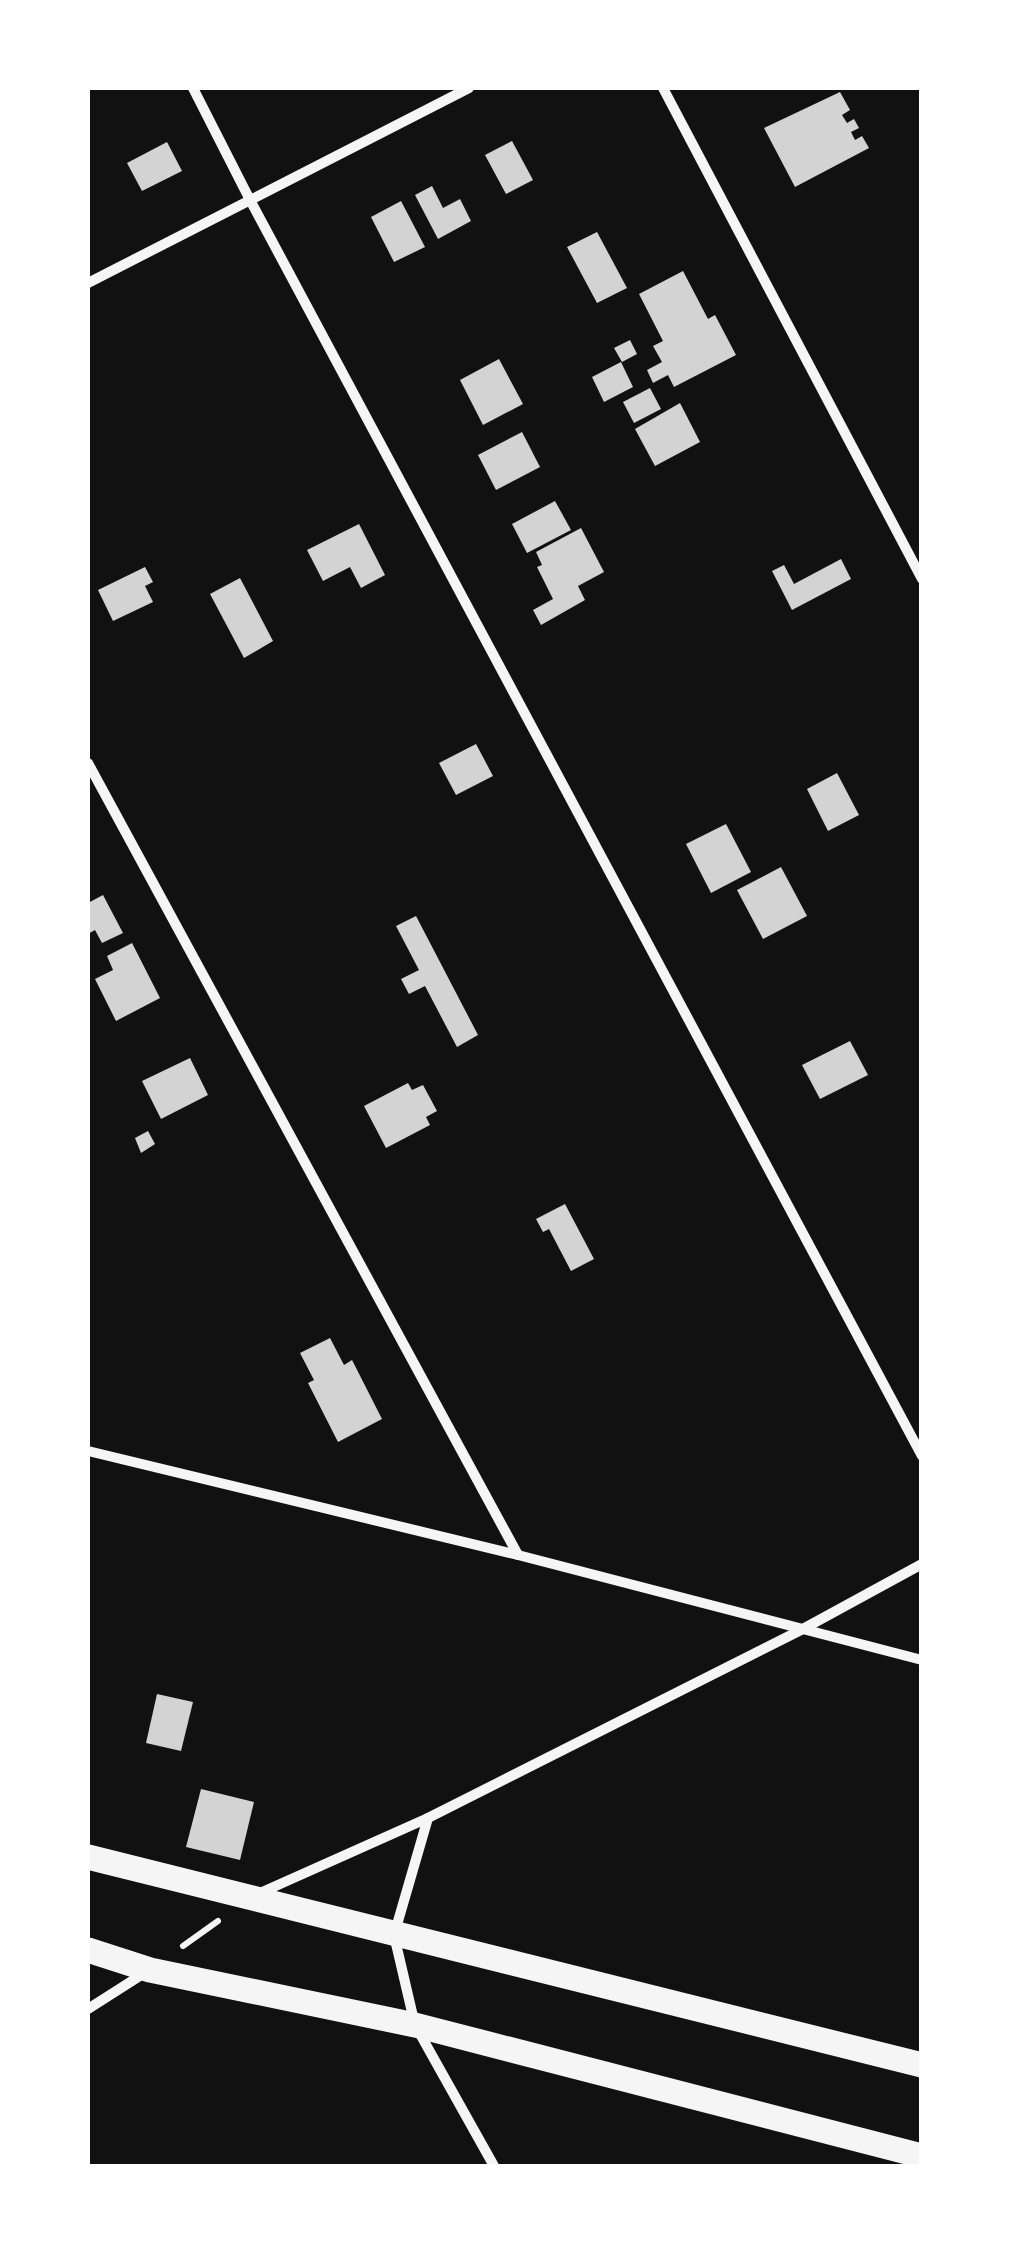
<svg xmlns="http://www.w3.org/2000/svg" width="1009" height="2254" viewBox="0 0 1009 2254" font-family="'PT Sans Narrow',sans-serif">
  <rect width="100%" height="100%" fill="#111"/>
  <g fill="#d3d3d3">
    <polygon points="840,92 850,110 842,115 847,123 854,119 859,128 851,132 855,140 862,136 869,148 795,187 764,128"/>
    <polygon points="512,141 533,180 506,194 485,155"/>
    <polygon points="167,142 182,171 142,191 127,163"/>
    <polygon points="432,186 443,208 460,199 471,221 438,239 415,195"/>
    <polygon points="401,201 425,247 394,262 371,217"/>
    <polygon points="597,232 627,288 597,303 567,247"/>
    <polygon points="683,271 708,319 715,315 736,355 674,387 668,375 653,383 647,370 662,362 653,346 663,341 639,294"/>
    <polygon points="630,340 637,354 622,362 614,348"/>
    <polygon points="499,359 523,404 483,425 460,380"/>
    <polygon points="621,362 633,387 604,402 592,377"/>
    <polygon points="650,388 661,409 634,423 623,402"/>
    <polygon points="680,403 700,442 655,466 635,429"/>
    <polygon points="522,432 540,467 496,490 478,455"/>
    <polygon points="555,501 571,530 527,553 512,524"/>
    <polygon points="359,524 385,575 361,588 350,567 323,581 307,550"/>
    <polygon points="581,528 604,572 578,586 585,600 541,625 533,610 553,599 537,567 542,565 536,552"/>
    <polygon points="841,559 851,579 792,610 772,571 784,565 794,584"/>
    <polygon points="145,567 153,582 145,586 153,602 113,621 98,590"/>
    <polygon points="240,578 273,641 244,658 210,594"/>
    <polygon points="476,744 493,776 456,795 439,763"/>
    <polygon points="837,773 859,815 828,831 807,789"/>
    <polygon points="726,824 751,872 711,893 686,844"/>
    <polygon points="781,867 807,916 763,939 737,890"/>
    <polygon points="103,895 123,933 102,943 95,930 88,934 88,903"/>
    <polygon points="416,916 478,1035 457,1047 425,986 409,994 401,979 419,970 396,926"/>
    <polygon points="132,943 160,998 116,1021 95,979 113,970 107,956"/>
    <polygon points="850,1041 868,1075 820,1099 802,1065"/>
    <polygon points="190,1058 208,1095 161,1119 142,1081"/>
    <polygon points="408,1083 412,1090 423,1085 437,1111 426,1117 430,1125 386,1148 364,1106"/>
    <polygon points="148,1131 155,1144 141,1153 135,1138"/>
    <polygon points="565,1204 594,1259 571,1271 549,1229 543,1232 536,1219"/>
    <polygon points="330,1338 344,1365 352,1360 382,1419 338,1442 308,1383 314,1380 300,1353"/>
    <polygon points="157,1694 193,1702 181,1751 146,1743"/>
    <polygon points="201,1789 254,1802 240,1860 186,1847"/>
  </g>
  <g fill="none" stroke-linecap="round" stroke-linejoin="round">
    <polyline stroke="#f5f5f5" stroke-width="6" points="183,1946 218,1921"/>
    <g stroke="#f5f5f5" stroke-width="10">
      <polyline points="193,88 249,198 922,1456"/>
      <polyline points="663,88 922,579"/>
      <polyline points="88,283 469,88"/>
      <polyline points="88,763 518,1555"/>
      <polyline points="88,1451 518,1555 922,1660"/>
      <polyline points="428,1818 394,1935 415,2025 494,2166"/>
      <polyline points="260,1893 428,1818 801,1630 922,1564"/>
      <polyline points="88,2009 146,1972"/>
    </g>
    <g stroke="#f5f5f5" stroke-width="25">
      <polyline points="88,1857 922,2065"/>
      <polyline points="88,1950 150,1970 415,2025 922,2156"/>
    </g>
  </g>
  <rect width="1009" height="2254" fill="none" stroke="#ffffff" stroke-width="180"/>
</svg>
